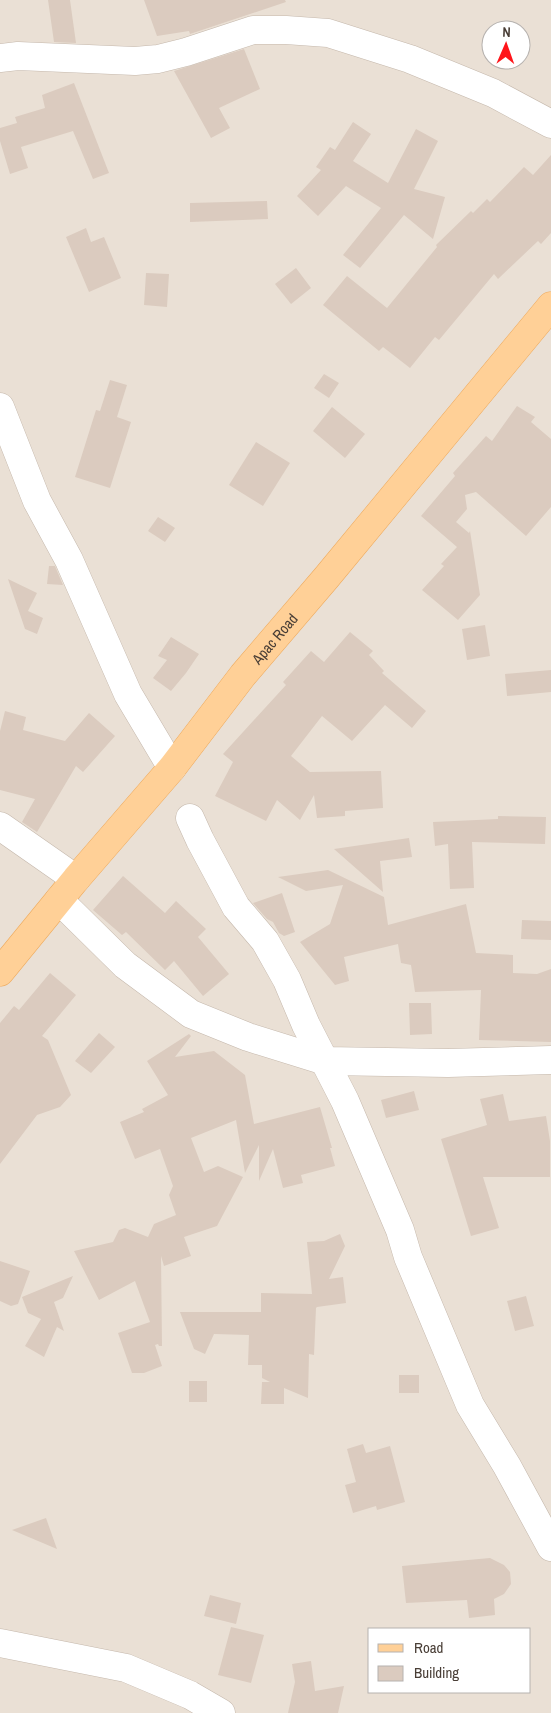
<svg xmlns="http://www.w3.org/2000/svg" width="551" height="1713" viewBox="0 0 551 1713" font-family="'Archivo Narrow',sans-serif">
  <rect width="100%" height="100%" fill="#f5efe8"/>
  <path fill="#eae0d5" fill-rule="evenodd" d="M 0,0 L 551,0 L 551,1713 L 0,1713 ZM 491,30 L 521,30 L 521,60 L 491,60 ZM 370,1629 L 530,1629 L 530,1692 L 370,1692 Z"/>
  <g fill="#dbcbbf">
    <polygon points="48,0 70,0 76,43 54,42"/>
    <polygon points="144,0 285,0 286,2 190,34 189,31 157,36"/>
    <polygon points="244,49 260,89 219,108 230,128 211,138 174,71"/>
    <polygon points="74,83 109,173 93,179 73,131 21,147 28,168 10,174 0,141 0,128 17,123 15,117 45,108 42,95"/>
    <polygon points="353,122 371,134 353,161 388,183 416,129 438,141 414,189 445,197 433,239 404,215 360,268 343,255 381,208 346,186 318,216 297,196 321,170 316,167 330,147 335,150"/>
    <polygon points="551,155 551,233 541,244 538,241 498,279 494,274 439,340 435,337 410,368 383,347 379,351 323,305 347,276 387,308 437,247 436,245 471,211 473,213 487,199 490,202 524,167 533,175"/>
    <polygon points="267,201 268,219 190,222 190,203"/>
    <polygon points="86,228 91,242 104,237 121,278 89,292 66,237"/>
    <polygon points="296,268 311,288 291,304 275,284"/>
    <polygon points="146,273 169,274 167,307 144,305"/>
    <polygon points="324,374 339,383 329,398 314,388"/>
    <polygon points="110,380 127,385 117,417 131,422 110,488 75,477 96,410 100,411"/>
    <polygon points="517,406 535,417 531,422 551,439 551,507 526,536 476,492 465,495 467,509 456,522 469,533 470,531 480,595 458,620 422,590 444,566 441,564 457,547 421,516 455,476 453,473 486,436 492,441"/>
    <polygon points="332,407 365,434 345,458 313,431"/>
    <polygon points="256,442 290,463 263,506 229,485"/>
    <polygon points="158,517 175,528 165,542 148,531"/>
    <polygon points="49,566 55,566 63,585 47,584"/>
    <polygon points="8,579 37,593 28,611 43,618 37,634 25,629"/>
    <polygon points="485,625 490,656 467,660 462,629"/>
    <polygon points="350,632 373,651 369,655 384,671 382,673 426,711 412,728 385,705 352,741 322,716 291,756 310,772 381,771 383,808 345,811 345,816 317,818 314,795 300,820 277,800 266,821 215,796 233,762 223,754 286,685 283,682 311,651 324,662"/>
    <polygon points="171,637 199,654 186,673 171,691 153,678 167,660 158,656"/>
    <polygon points="551,670 551,692 507,696 505,674"/>
    <polygon points="5,711 26,717 23,730 65,741 89,713 115,736 83,772 76,766 37,832 22,822 35,799 0,790 0,731"/>
    <polygon points="498,816 546,817 545,844 472,842 474,888 450,889 448,844 435,846 433,822 498,819"/>
    <polygon points="409,838 412,857 380,861 383,892 334,849"/>
    <polygon points="328,870 384,897 388,925 466,904 476,953 513,955 513,973 537,974 551,969 551,1042 479,1040 481,990 415,992 411,965 401,963 398,944 344,957 349,981 335,985 300,942 330,924 343,885 306,891 278,877"/>
    <polygon points="123,876 165,913 176,901 206,929 198,937 229,974 203,996 174,961 165,970 126,932 122,935 93,910"/>
    <polygon points="282,893 295,932 284,936 279,933 273,922 267,919 253,903"/>
    <polygon points="522,920 551,921 551,940 521,939"/>
    <polygon points="50,973 76,995 42,1036 48,1040 71,1095 60,1107 37,1115 0,1164 0,1023 14,1006 19,1010"/>
    <polygon points="409,1003 431,1003 432,1034 410,1035"/>
    <polygon points="99,1033 115,1047 91,1073 75,1061"/>
    <polygon points="189,1034 191,1036 175,1057 214,1051 245,1075 254,1124 320,1107 332,1148 330,1148 335,1166 301,1175 303,1183 283,1188 273,1149 259,1181 259,1145 245,1173 236,1120 191,1138 204,1172 218,1166 243,1177 217,1226 184,1237 191,1256 164,1266 161,1256 162,1346 159,1346 158,1344 155,1345 162,1366 144,1373 132,1373 118,1333 150,1322 135,1281 99,1300 74,1251 113,1242 119,1230 125,1228 148,1237 154,1224 176,1215 169,1195 173,1186 160,1149 135,1159 120,1122 144,1112 142,1109 168,1095 147,1061"/>
    <polygon points="414,1091 419,1110 386,1118 381,1100"/>
    <polygon points="503,1094 509,1121 546,1116 550,1141 550,1177 483,1177 499,1228 471,1236 441,1139 487,1125 480,1099"/>
    <polygon points="340,1234 345,1246 329,1279 343,1277 346,1303 317,1307 316,1308 314,1355 309,1354 308,1398 284,1388 284,1404 261,1404 262,1382 270,1382 262,1378 262,1365 248,1365 249,1335 214,1334 205,1354 194,1349 180,1312 261,1312 261,1293 312,1294 307,1242 324,1241"/>
    <polygon points="0,1261 30,1271 18,1304 11,1306 0,1301"/>
    <polygon points="73,1276 63,1298 54,1302 64,1331 57,1327 44,1357 25,1346 41,1319 28,1313 22,1297"/>
    <polygon points="526,1296 534,1326 515,1331 507,1301"/>
    <rect x="399" y="1375" width="20" height="18"/>
    <rect x="189" y="1381" width="18" height="21"/>
    <polygon points="363,1444 366,1453 390,1446 405,1502 377,1510 376,1506 353,1513 345,1485 356,1482 347,1449"/>
    <polygon points="46,1518 57,1549 12,1530"/>
    <polygon points="490,1558 504,1565 510,1572 511,1584 504,1594 494,1599 495,1615 469,1618 467,1600 406,1603 402,1566"/>
    <polygon points="210,1595 241,1603 236,1624 204,1616"/>
    <polygon points="231,1627 264,1635 251,1683 218,1675"/>
    <polygon points="311,1661 315,1691 344,1686 338,1713 288,1713 295,1682 292,1664"/>
  </g>
  <g fill="none" stroke-linecap="round" stroke-linejoin="round">
    <g stroke="#c5b8ac" stroke-width="29">
      <g id="minor">
        <polyline points="0,58 18,56 135,61 158,59 186,52 253,30 286,30 328,33 410,59 493,93 551,124"/>
        <polyline points="0,407 37,501 69,560 128,694 172,768"/>
        <polyline points="190,818 200,840 236,907 265,941 287,980 306,1025 345,1101 400,1230 408,1257 470,1405 507,1466 551,1547"/>
        <polyline points="0,826 76,879"/>
        <polyline points="59,900 125,965 191,1014 248,1037 325,1061 448,1063 551,1060"/>
        <polyline points="0,1643 126,1668 190,1695 221,1713"/>
      </g>
    </g>
    <g stroke="#eeaa5d" stroke-width="29">
      <g id="major">
        <path id="s1" d="M 0,972 L 76,879 L 172,768 L 243,675 L 326,578 L 551,306"/>
      </g>
    </g>
    <use href="#minor" stroke="#fff" stroke-width="28"/>
    <use href="#major" stroke="#ffd097" stroke-width="28"/>
  </g>
  <g text-anchor="middle" dominant-baseline="central" stroke-width="4.5" stroke-linejoin="round" paint-order="stroke">
    <g font-size="15" fill="#493e36" stroke="#fff">
      <text stroke="none"><textPath href="#s1" startOffset="432">Apac Road</textPath></text>
    </g>
  </g>
  <rect x="368" y="1628" width="162" height="65" fill="#ffffff" stroke="#b6b2af"/>
  <rect x="378" y="1644" width="25" height="8" fill="#ffd097" stroke="#b6b2af"/>
  <text x="414" y="1653" font-size="15" fill="#493e36">Road</text>
  <rect x="378" y="1666" width="25" height="15" fill="#dbcbbf" stroke="#b6b2af"/>
  <text x="414" y="1678" font-size="15" fill="#493e36">Building</text>
  <g transform="translate(506 45) rotate(2)"><circle r="24" fill="#ffffff" stroke="#b6b2af"/>
  <path d="M0-4L9 19L0 12L-9 19Z" fill="#ff151a"/>
  <text y="-8" font-size="14" font-weight="bold" text-anchor="middle" fill="#493e36">N</text>
  </g>
</svg>
